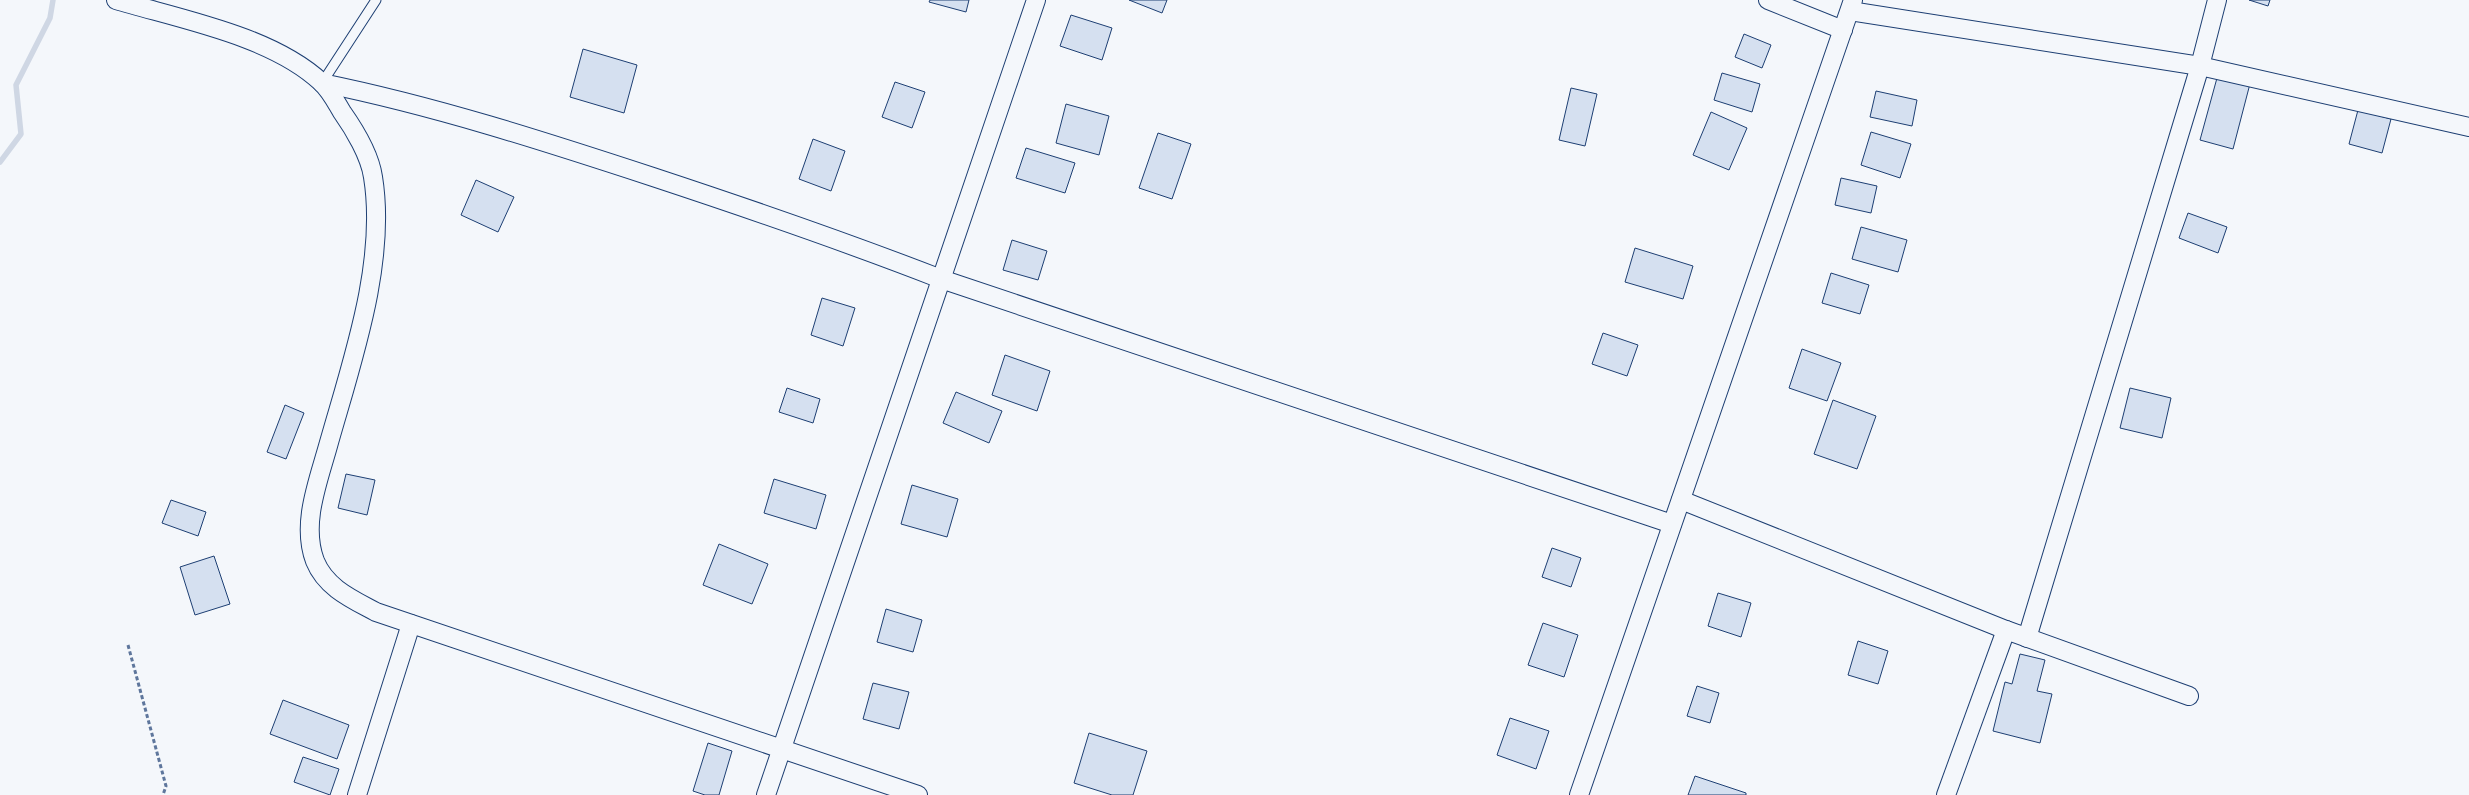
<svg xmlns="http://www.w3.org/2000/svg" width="2469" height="795" viewBox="0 0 2469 795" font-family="'IBM Plex Sans',sans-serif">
  <rect width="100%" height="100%" fill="#f4f7fb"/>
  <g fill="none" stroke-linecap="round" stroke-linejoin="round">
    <polyline stroke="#cfd7e4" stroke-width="5.5" points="0,162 21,134 16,85 50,18 53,0"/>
  </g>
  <g fill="#d5e0f0" stroke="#1d3f73">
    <polygon points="930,0 969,0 966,12 929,2"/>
    <polygon points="1129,0 1167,0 1162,13"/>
    <polygon points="2249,0 2270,0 2268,6"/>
    <polygon points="1071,15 1112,28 1102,60 1060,46"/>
    <polygon points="1744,34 1771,45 1762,68 1735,57"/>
    <polygon points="583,49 637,65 624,113 570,97"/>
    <polygon points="2220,67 2252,76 2233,149 2200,140"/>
    <polygon points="1722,73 1760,84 1752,112 1714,100"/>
    <polygon points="895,82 925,92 912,128 882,117"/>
    <polygon points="1571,88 1597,94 1585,146 1559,140"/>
    <polygon points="1876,91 1917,100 1912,126 1870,117"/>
    <polygon points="1066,104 1109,116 1099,155 1056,143"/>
    <polygon points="2358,110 2391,119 2382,153 2349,144"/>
    <polygon points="1711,112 1747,128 1729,170 1693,155"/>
    <polygon points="1871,132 1911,144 1900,178 1861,165"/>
    <polygon points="1158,133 1191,144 1172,199 1139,188"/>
    <polygon points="813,139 845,151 831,191 799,179"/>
    <polygon points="1026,148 1075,163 1065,193 1016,178"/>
    <polygon points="1841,178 1877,186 1871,213 1835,205"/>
    <polygon points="476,180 514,197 498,232 461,215"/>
    <polygon points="2188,213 2227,227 2218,253 2179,238"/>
    <polygon points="1861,227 1907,240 1898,272 1852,259"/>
    <polygon points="1012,240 1047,251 1038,280 1003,270"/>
    <polygon points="1635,248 1693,266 1683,299 1625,282"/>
    <polygon points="1831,273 1869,285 1860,314 1822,303"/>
    <polygon points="822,298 855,308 843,346 811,335"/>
    <polygon points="1603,333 1638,345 1627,376 1592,364"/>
    <polygon points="1802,349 1841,363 1827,401 1789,388"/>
    <polygon points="1005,355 1050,371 1037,411 992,395"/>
    <polygon points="787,388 820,399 813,423 779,412"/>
    <polygon points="2130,388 2171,398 2162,438 2120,428"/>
    <polygon points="956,392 1002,411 989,443 943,423"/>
    <polygon points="1833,400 1876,416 1857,469 1814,454"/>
    <polygon points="285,405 304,413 286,459 267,452"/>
    <polygon points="346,474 375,480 367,515 338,508"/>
    <polygon points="774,479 826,495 816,529 764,513"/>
    <polygon points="912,485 958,499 947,537 901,524"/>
    <polygon points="171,500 206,512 198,536 162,523"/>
    <polygon points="719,544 768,564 752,604 703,585"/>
    <polygon points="1552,548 1581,558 1571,587 1542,577"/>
    <polygon points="214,556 230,604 195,615 180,567"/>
    <polygon points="1718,593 1751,603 1741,637 1708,626"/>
    <polygon points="886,609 922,620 913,652 877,642"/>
    <polygon points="1543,623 1578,635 1564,677 1528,665"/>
    <polygon points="1858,641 1888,651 1878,684 1848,675"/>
    <polygon points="2020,654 2045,660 2037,691 2052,694 2040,743 1993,731 2005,682 2012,684"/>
    <polygon points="873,683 909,692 899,729 863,719"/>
    <polygon points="1697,686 1719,693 1710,723 1687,716"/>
    <polygon points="283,700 349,725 337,759 270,734"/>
    <polygon points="1510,718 1549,731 1536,769 1497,755"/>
    <polygon points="1089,733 1147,751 1133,795 1112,795 1074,783"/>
    <polygon points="708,743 732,751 719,795 705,795 693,791"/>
    <polygon points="303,757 339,769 330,795 294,782"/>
    <polygon points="1695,776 1746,793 1746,795 1688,795"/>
  </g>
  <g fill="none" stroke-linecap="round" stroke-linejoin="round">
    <g stroke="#1d3f73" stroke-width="11">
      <polyline id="service" points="322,83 376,0"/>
    </g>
    <g stroke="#1d3f73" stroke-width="20">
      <g id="minor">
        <path d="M 116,0 C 180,19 272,36 321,82 C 330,90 336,102 342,112 C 354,129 370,156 373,177 C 387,263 351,364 328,446 C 318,482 301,524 315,561 C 326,588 352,599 376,612 L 918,795"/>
        <polyline points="1768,0 1843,30"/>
        <polyline points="1850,11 2200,66 2469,127"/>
        <path d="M 322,83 C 435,106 543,141 653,177 C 750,209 846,242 941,279 L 1672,524"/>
        <polyline points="1681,500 2006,630 2189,696"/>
        <polyline points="2027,638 2200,66 2217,0"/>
        <polyline points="357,795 411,624"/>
        <polyline points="766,795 1036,0"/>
        <polyline points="1579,795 1853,0"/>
        <polyline points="1946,795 2006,630"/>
      </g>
    </g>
    <polyline stroke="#5e769c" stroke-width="3" stroke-dasharray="4 2.5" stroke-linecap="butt" points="128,645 166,786 163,795"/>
    <use href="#service" stroke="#f4f7fb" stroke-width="9"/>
    <use href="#minor" stroke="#f4f7fb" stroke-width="18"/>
  </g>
</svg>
